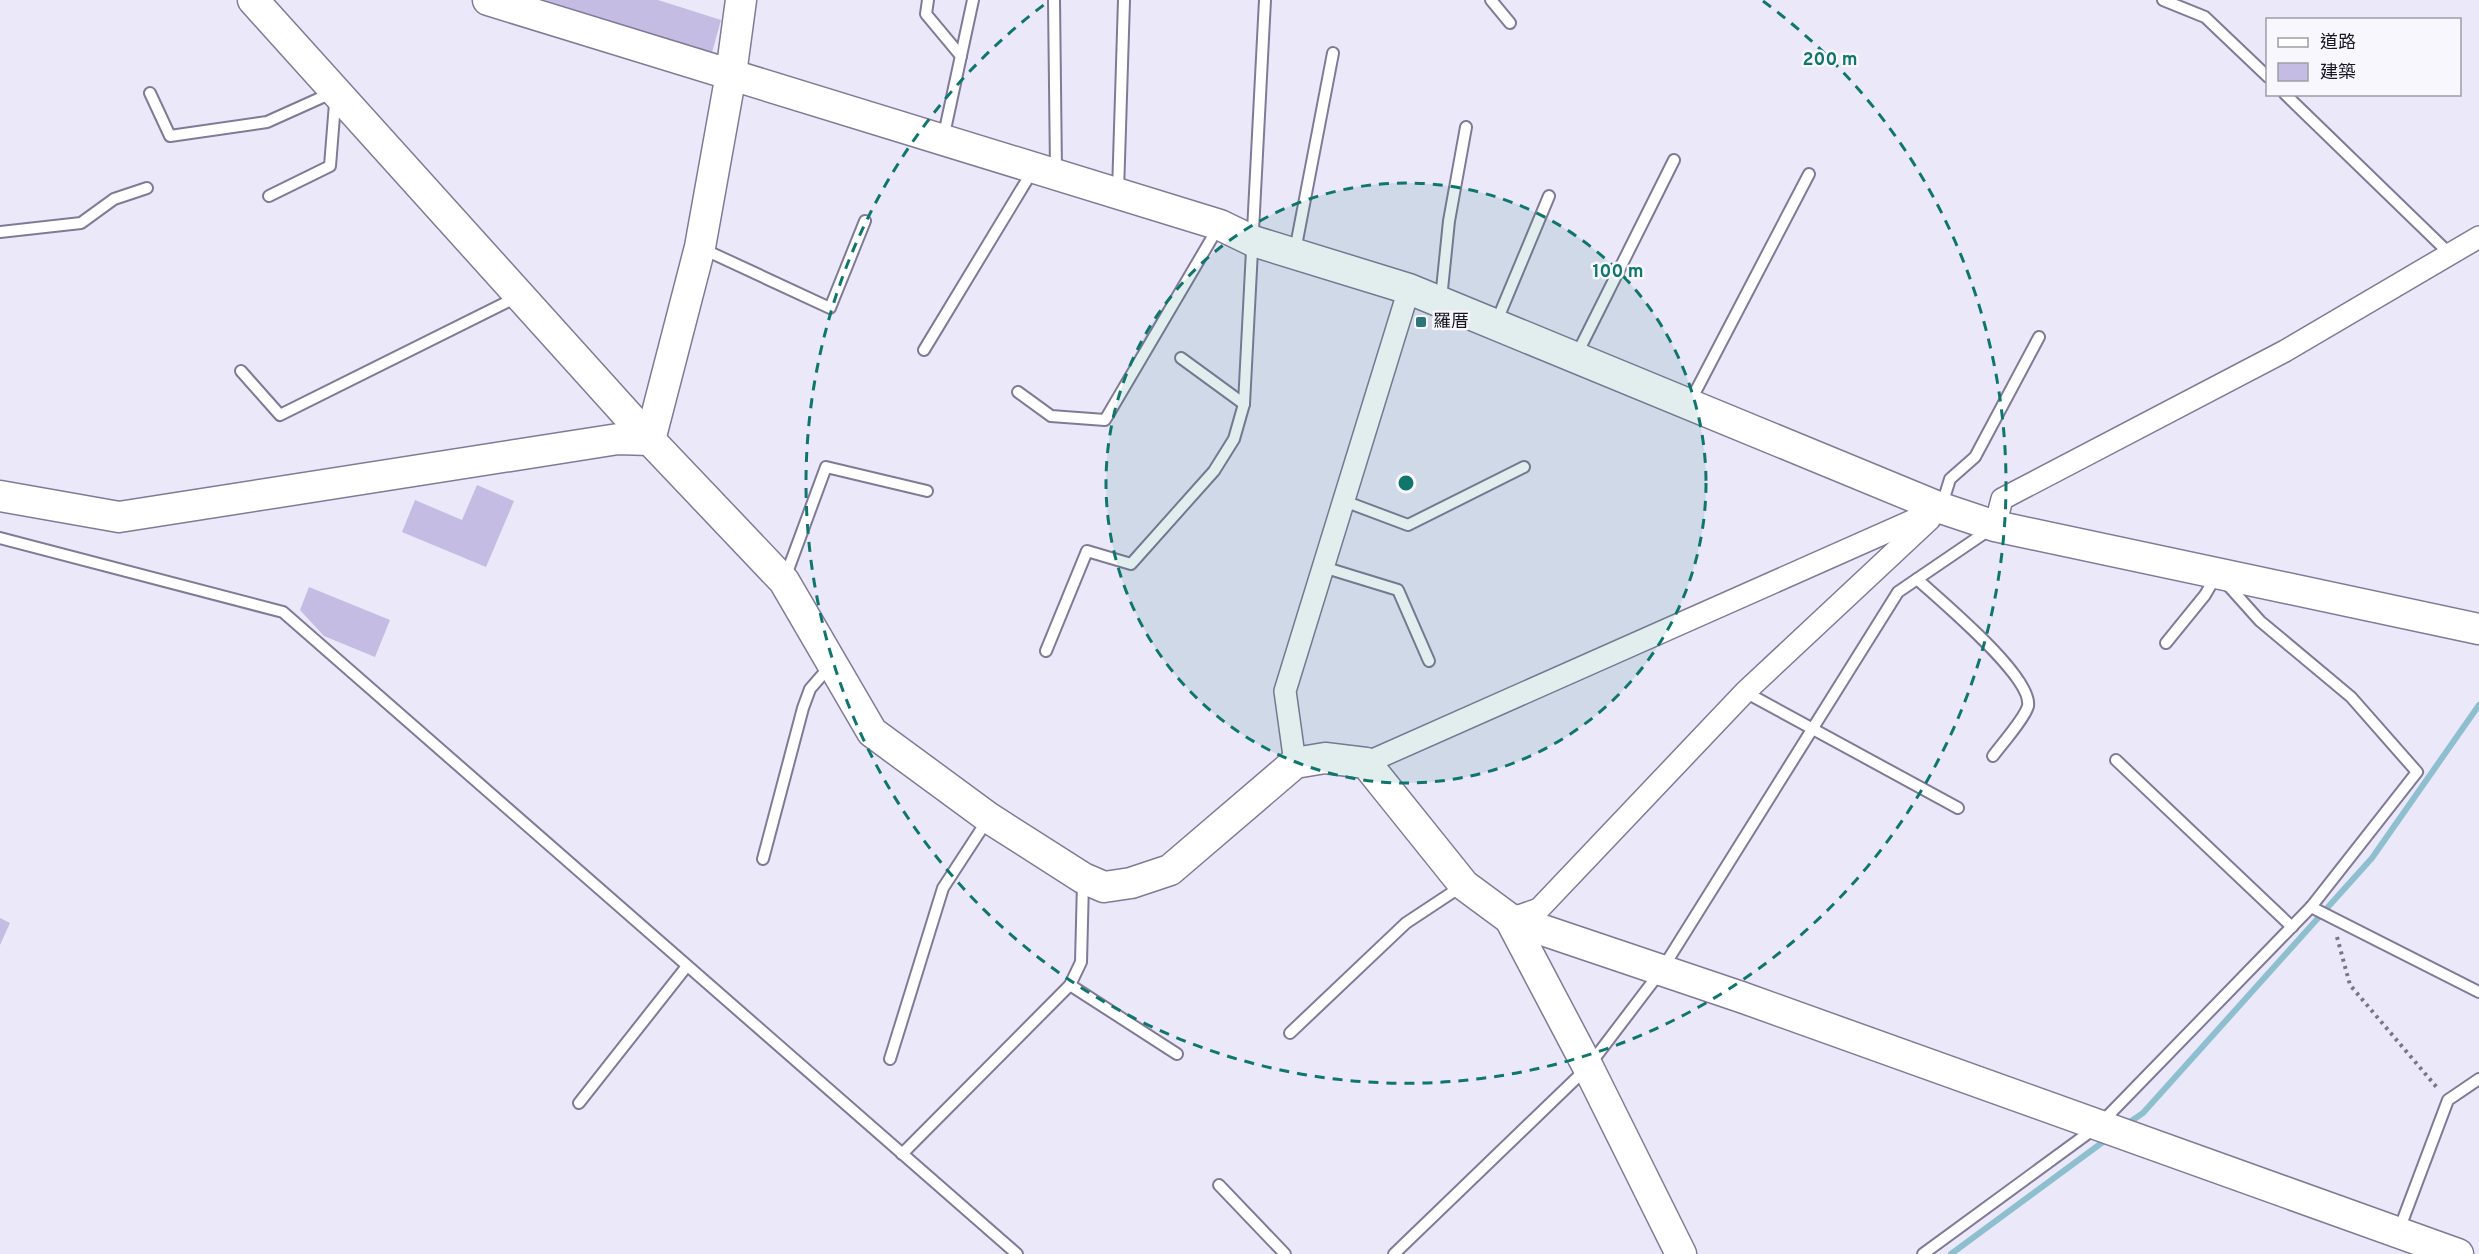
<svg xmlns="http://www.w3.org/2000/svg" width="2479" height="1254" viewBox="0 0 2479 1254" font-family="Overpass,'Noto Sans TC',sans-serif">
  <rect width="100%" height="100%" fill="#ebe8fa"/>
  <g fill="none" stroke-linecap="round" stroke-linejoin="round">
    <g stroke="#8ebfcf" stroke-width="6">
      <polyline points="2127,1124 2143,1113 2372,858 2479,705"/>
      <polyline points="1951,1254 2107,1139"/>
    </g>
  </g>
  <g fill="#c4bce3">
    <polygon points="536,0 658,0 721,20 711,56"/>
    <polygon points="477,485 514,501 486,567 402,532 415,500 462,520"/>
    <polygon points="309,587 390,620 375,657 324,636 300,610"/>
    <polygon points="0,918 10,923 0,945"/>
  </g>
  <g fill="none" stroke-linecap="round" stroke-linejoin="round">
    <g stroke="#807a96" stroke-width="14">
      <g id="lane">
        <polyline points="928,0 926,14 961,56"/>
        <polyline points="1054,0 1056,170"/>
        <polyline points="1491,0 1510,23"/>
        <polyline points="2163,0 2205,17 2268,77"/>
        <polyline points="150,93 170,136 267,122 336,91 330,166 269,196"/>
        <polyline points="2285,94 2450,254"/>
        <polyline points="943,139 973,0"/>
        <polyline points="1118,192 1124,0"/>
        <polyline points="0,232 81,223 114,199 147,188"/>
        <polyline points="703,249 830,308 865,221"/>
        <polyline points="1295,251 1333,53"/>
        <polyline points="1441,299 1449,221 1466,127"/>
        <polyline points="1496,323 1549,196"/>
        <polyline points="924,350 1033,170"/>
        <polyline points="1577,354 1674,160"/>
        <polyline points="1181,358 1244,404"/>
        <polyline points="241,371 280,415 517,297"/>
        <polyline points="1018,392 1051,416 1105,420 1219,226"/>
        <polyline points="1689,404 1809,174"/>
        <polyline points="1344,501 1408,525 1524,467"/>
        <polyline points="1941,508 1950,479 1975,457 2039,337"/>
        <polyline points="0,538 283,612 1017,1254"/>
        <polyline points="1323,567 1398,590 1429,661"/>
        <polyline points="785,578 826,467 927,491"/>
        <path d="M 1917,579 C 1940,600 2033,677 2028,706 C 2025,718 2001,745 1993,756"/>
        <polyline points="2166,643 2205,595 2216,576"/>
        <polyline points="1046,651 1087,551 1131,564 1214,471 1234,439 1244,404 1265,0"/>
        <polyline points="1745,692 1958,808"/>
        <polyline points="2116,760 2292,927"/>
        <polyline points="763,859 803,708 810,689 830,666"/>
        <polyline points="2311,907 2479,992"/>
        <polyline points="1070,985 1177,1054"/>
        <polyline points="1290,1033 1406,923 1462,886"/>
        <polyline points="890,1059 943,888 988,819"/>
        <polyline points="579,1103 687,966"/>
        <polyline points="902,1154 1070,985 1081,962 1083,882"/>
        <polyline points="1219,1185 1285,1254"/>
        <polyline points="2399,1230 2448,1100 2479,1079"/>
        <polyline points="1394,1254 1588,1067 1661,971 1898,592 1989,530"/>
        <polyline points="1923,1254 2098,1126 2311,907 2417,772 2351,697 2260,621 2226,583"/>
      </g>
    </g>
    <g stroke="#807a96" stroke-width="24">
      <g id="street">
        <polyline points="1995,526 2002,499 2285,351 2479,237"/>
        <polyline points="1295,763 1285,691 1409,289"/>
        <polyline points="1366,763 1941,508"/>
        <polyline points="1510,919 1539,909 1745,692 1930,519"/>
      </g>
    </g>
    <g stroke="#807a96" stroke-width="33">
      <g id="secondary">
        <polyline points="253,0 650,440 784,581 872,732 989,818 1083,878 1104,887 1131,883 1170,870 1295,763 1325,758 1366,763 1464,885 1510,919 1741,997 2458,1254"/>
        <polyline points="488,0 1220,225 1253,241 1409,289 1941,508 1995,526 2479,629"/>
        <polyline points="650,440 700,247 731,74 741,0"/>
        <polyline points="0,496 119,517 618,439 650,440"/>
        <polyline points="1510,919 1588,1067 1681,1254"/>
      </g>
    </g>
    <polyline stroke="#797684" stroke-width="4" stroke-dasharray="3 4.5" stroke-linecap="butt" points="2337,937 2350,985 2439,1090"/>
    <use href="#lane" stroke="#fff" stroke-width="10"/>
    <use href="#street" stroke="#fff" stroke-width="21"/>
    <use href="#secondary" stroke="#fff" stroke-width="30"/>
  </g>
  <circle cx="1406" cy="483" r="300" fill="#0f766e" fill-opacity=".12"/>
  <g fill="none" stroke="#0f766e" stroke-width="3" stroke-dasharray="10 8">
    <circle cx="1406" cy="483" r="300"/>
    <path d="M1763 1A600 600 0 1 1 1049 1"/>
  </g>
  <rect fill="#2c7677" stroke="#f8f7fd" stroke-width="2" x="1415" y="316" width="12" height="12" rx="3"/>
  <g text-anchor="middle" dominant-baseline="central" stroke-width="5" stroke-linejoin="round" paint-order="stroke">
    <g font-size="18" fill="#181620" stroke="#f8f7fd" text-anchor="start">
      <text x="1433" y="322">羅厝</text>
    </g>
  </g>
  <circle cx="1406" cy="483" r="9" fill="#0f766e" stroke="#f8f7fd" stroke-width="3"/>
  <g font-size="18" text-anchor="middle" font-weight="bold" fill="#0f766e" stroke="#f8f7fd" stroke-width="5" stroke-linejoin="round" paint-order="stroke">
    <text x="1830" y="65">200 m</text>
    <text x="1618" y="277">100 m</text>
  </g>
  <rect x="2266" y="18" width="195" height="78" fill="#f8f7fd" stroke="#9e9da5" stroke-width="1.5"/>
  <rect x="2278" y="38" width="30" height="9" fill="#ffffff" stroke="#9e9da5" stroke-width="1.5"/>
  <text x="2320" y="48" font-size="18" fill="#181620">道路</text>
  <rect x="2278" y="63" width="30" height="18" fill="#c4bce3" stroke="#9e9da5" stroke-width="1.5"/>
  <text x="2320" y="78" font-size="18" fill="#181620">建築</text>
</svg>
